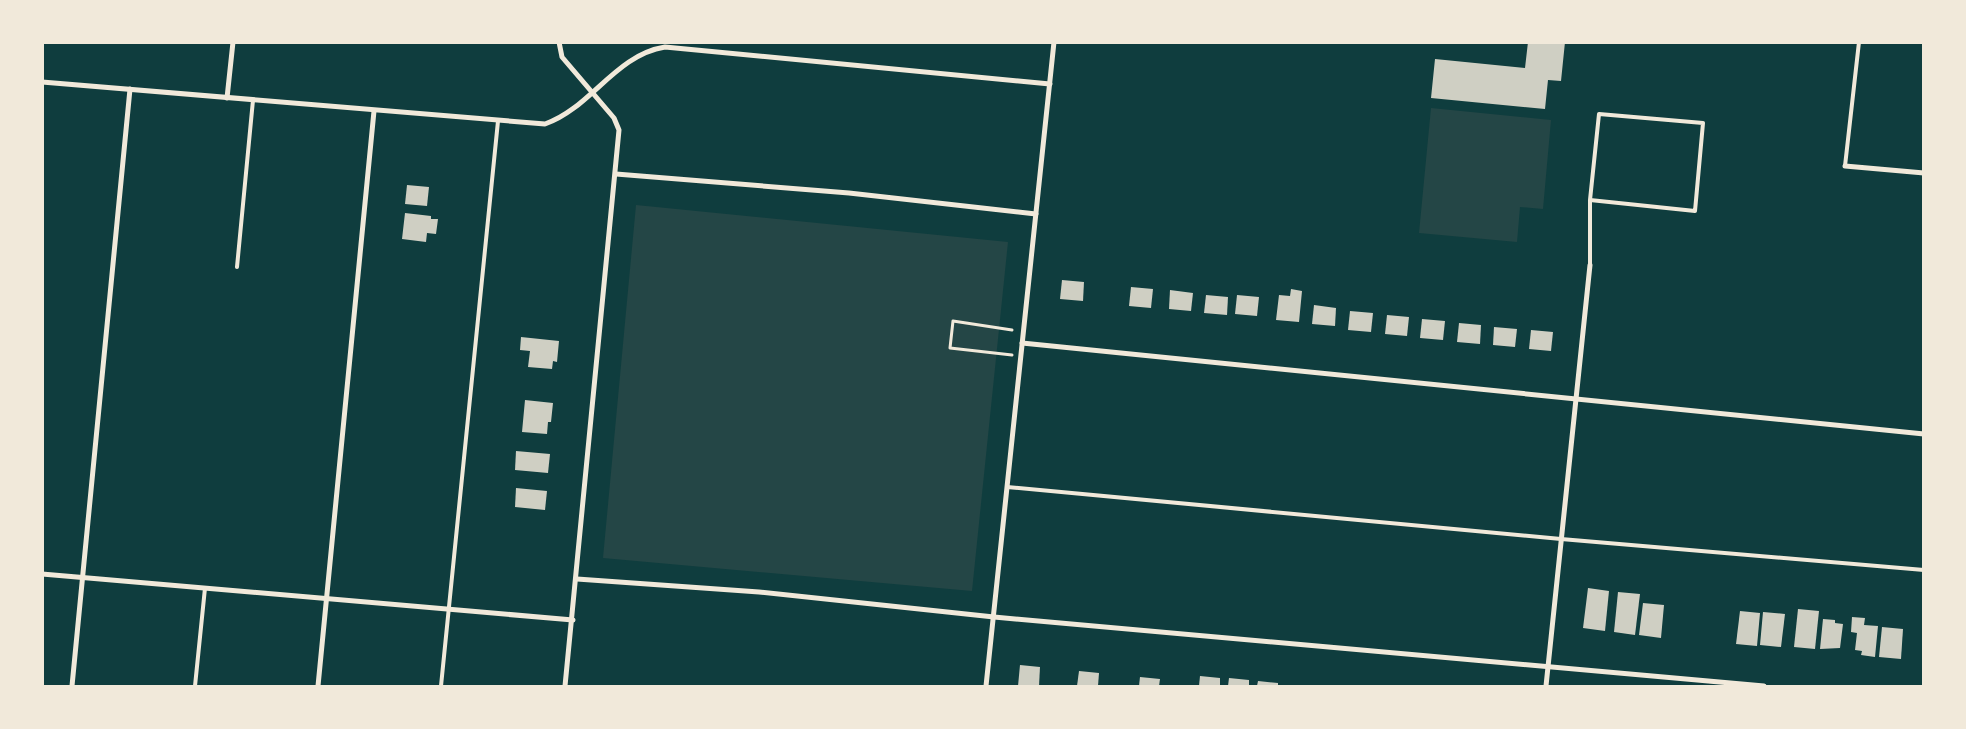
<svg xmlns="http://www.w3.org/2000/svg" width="1966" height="729" viewBox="0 0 1966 729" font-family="'Crimson Pro',serif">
  <rect width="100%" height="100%" fill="#0f3d3e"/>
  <g fill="#244646">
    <polygon points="1431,108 1551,120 1543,209 1520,207 1517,242 1419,233"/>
    <polygon points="636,205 1008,242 972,591 603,558"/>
  </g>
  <g fill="#cfcfc3">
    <polygon points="1528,42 1565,42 1561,81 1548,80 1545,109 1431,98 1435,59 1525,68"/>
    <polygon points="407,185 429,187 427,206 405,204"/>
    <polygon points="405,213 431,216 431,219 438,219 436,234 427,233 426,242 402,239"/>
    <polygon points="1062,280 1084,282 1083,301 1060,299"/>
    <polygon points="1131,287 1153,289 1151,308 1129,306"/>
    <polygon points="1291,289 1302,291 1299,322 1276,320 1279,295 1290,296"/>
    <polygon points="1170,290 1193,293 1191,311 1169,309"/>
    <polygon points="1206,295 1228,297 1227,315 1204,313"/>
    <polygon points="1237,295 1259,297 1257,316 1235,314"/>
    <polygon points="1314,305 1336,308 1335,326 1312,324"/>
    <polygon points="1350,311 1373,313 1371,332 1348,330"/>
    <polygon points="1387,315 1409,317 1407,336 1385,334"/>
    <polygon points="1422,319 1445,321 1443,340 1420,338"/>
    <polygon points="1459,323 1481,325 1480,344 1457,342"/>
    <polygon points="1494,327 1517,329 1515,347 1493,345"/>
    <polygon points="1531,330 1553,332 1551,351 1529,349"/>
    <polygon points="521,337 559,341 557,362 553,361 552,369 528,367 530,351 520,350"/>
    <polygon points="525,400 553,403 551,422 548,422 547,434 522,432"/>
    <polygon points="516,451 550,454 548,473 515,470"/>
    <polygon points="516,488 547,491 545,510 515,507"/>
    <polygon points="1588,588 1609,591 1605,631 1583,628"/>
    <polygon points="1618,592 1640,594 1635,635 1614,632"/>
    <polygon points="1643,603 1664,605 1661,638 1639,635"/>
    <polygon points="1798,609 1819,611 1815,649 1794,647"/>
    <polygon points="1740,611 1760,613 1757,646 1736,644"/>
    <polygon points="1763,612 1785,614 1781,647 1760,645"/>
    <polygon points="1852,617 1865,618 1864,625 1878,626 1875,657 1861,655 1862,651 1855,650 1857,633 1851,632"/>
    <polygon points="1823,619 1835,620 1835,623 1843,624 1840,648 1820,649"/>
    <polygon points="1882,627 1903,629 1901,659 1879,657"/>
    <polygon points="1020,665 1040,667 1039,686 1018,686"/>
    <polygon points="1079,671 1099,673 1098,686 1077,686"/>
    <polygon points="1200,676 1220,678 1220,686 1199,686"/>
    <polygon points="1140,677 1160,679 1159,686 1139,686"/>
    <polygon points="1229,678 1249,680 1249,686 1228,686"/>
    <polygon points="1258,681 1278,683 1278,686 1257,686"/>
  </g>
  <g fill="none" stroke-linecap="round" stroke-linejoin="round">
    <polyline stroke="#f1e9da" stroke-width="3" points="1012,355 950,348 953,321 1012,330"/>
    <g stroke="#f1e9da" stroke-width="4">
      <polyline points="1845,166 1859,42"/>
      <polyline points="1590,265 1590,200 1599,114 1703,123 1695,211 1590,200"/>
      <polyline points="237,267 253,100"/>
      <polyline points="1007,487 1561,539 1924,570"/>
      <polyline points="195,686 205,588"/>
      <polyline points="441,686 498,121"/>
    </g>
    <g stroke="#f1e9da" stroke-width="5">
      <polyline points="559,42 562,57 614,118 619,130 565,686"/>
      <path d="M 42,82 L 545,124 C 591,108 615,55 665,47 L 1050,84"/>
      <polyline points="227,98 233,42"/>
      <polyline points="1845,166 1924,173"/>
      <polyline points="616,174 849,193 1036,214"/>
      <polyline points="1022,343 1924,434"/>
      <polyline points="42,574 573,620"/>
      <polyline points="577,579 759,592 994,617 1764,686"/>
      <polyline points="72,686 130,89"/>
      <polyline points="318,686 374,111"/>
      <polyline points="986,686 1054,42"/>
      <polyline points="1546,686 1590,265"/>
    </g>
  </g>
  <rect width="1966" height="729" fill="none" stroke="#f1e9da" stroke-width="88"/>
</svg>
